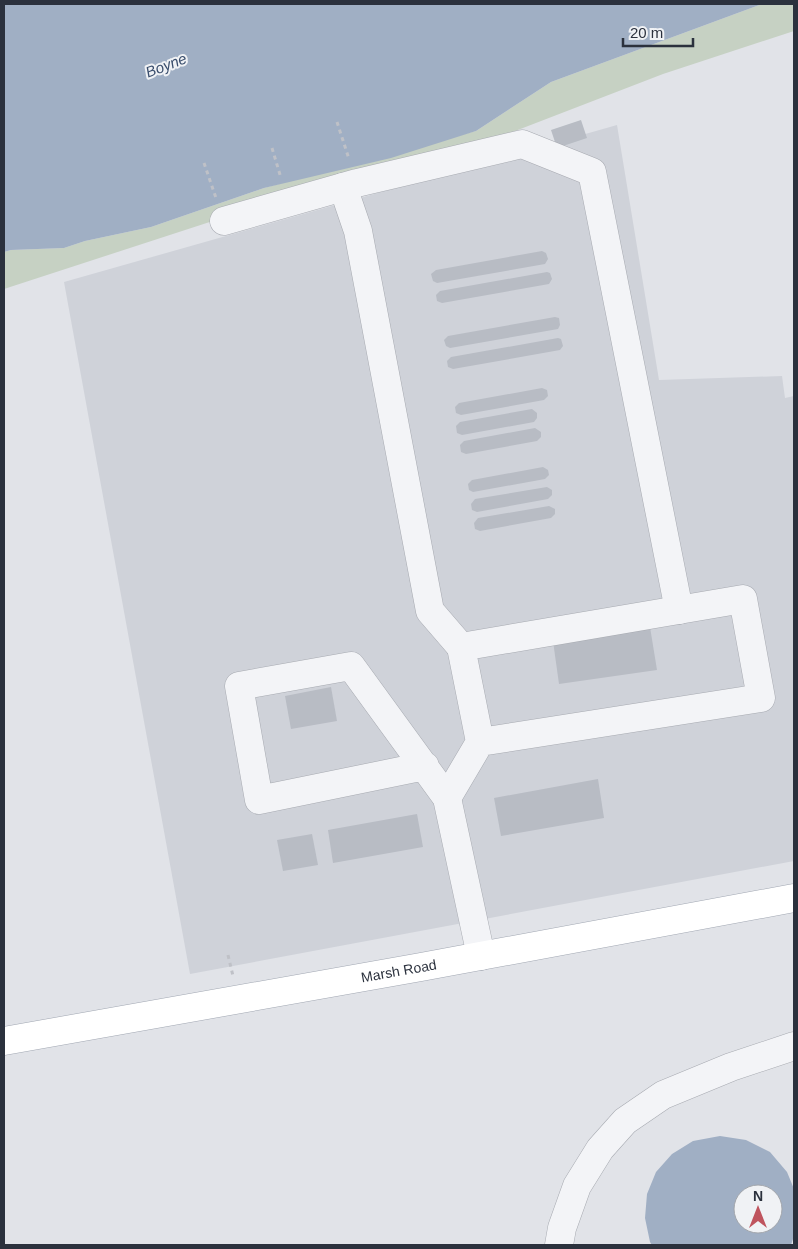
<svg xmlns="http://www.w3.org/2000/svg" width="798" height="1249" viewBox="0 0 798 1249" font-family="Arial,sans-serif">
  <rect width="100%" height="100%" fill="#e1e3e8"/>
  <polygon fill="#cfd2d9" points="617,125 659,380 782,376 785,398 794,396 794,861 190,974 64,282"/>
  <polygon fill="#c6d1c3" points="762,4 794,4 794,31 663,74 484,143 222,218 4,289 4,252 11,250 64,248 85,241 151,227 264,188 476,131 551,82"/>
  <g fill="#a0afc4" fill-rule="evenodd">
    <polygon points="4,4 762,4 551,82 476,131 391,158 264,188 151,227 85,241 64,248 11,250 4,252"/>
    <path d="M 720,1136 L 746,1140 L 770,1152 L 787,1172 L 794,1189 L 794,1236 L 791,1245 L 652,1245 L 650,1242 L 645,1218 L 647,1194 L 656,1172 L 672,1154 L 693,1141 ZM 743,1194 L 773,1194 L 773,1224 L 743,1224 Z"/>
  </g>
  <g fill="#b8bcc4">
    <polygon points="581,120 587,138 557,148 551,130"/>
    <polygon points="542,251 546,253 548,259 545,264 437,283 433,281 431,274 436,270"/>
    <polygon points="547,272 550,273 552,279 549,284 442,303 437,301 436,295 440,291"/>
    <polygon points="555,317 559,318 560,325 558,329 450,348 446,346 444,340 448,336"/>
    <polygon points="558,338 561,339 563,346 560,350 453,369 448,367 447,361 451,357"/>
    <polygon points="542,388 547,390 548,396 544,400 461,415 456,413 455,407 459,403"/>
    <polygon points="532,409 537,413 537,418 534,422 462,435 457,433 456,426 460,422"/>
    <polygon points="535,428 541,432 541,437 537,441 466,454 461,452 460,445 464,441"/>
    <polygon points="543,467 548,470 549,475 545,479 473,492 469,490 468,484 472,480"/>
    <polygon points="547,487 552,490 552,495 548,499 477,512 472,510 471,504 475,499"/>
    <polygon points="549,506 555,509 555,514 551,518 480,531 475,529 474,523 478,518"/>
    <polygon points="650,627 657,670 559,684 553,641"/>
    <polygon points="331,687 337,721 291,729 285,696"/>
    <polygon points="598,779 604,818 501,836 494,798"/>
    <polygon points="417,814 423,847 333,863 328,830"/>
    <polygon points="312,834 318,865 283,871 277,840"/>
  </g>
  <g fill="none" stroke-linecap="round" stroke-linejoin="round">
    <g stroke="#a7aab1" stroke-width="29">
      <g id="minor">
        <polyline points="343,187 358,231 430,611 461,647"/>
        <polyline points="224,221 357,183 522,144 592,172 679,610"/>
        <polyline points="425,766 259,800 239,686 351,666 447,798 481,956"/>
        <polyline points="447,798 480,742 461,647 743,599 761,698 480,742"/>
        <polyline points="559,1245 562,1228 577,1186 600,1149 625,1121 663,1095 731,1067 794,1046"/>
      </g>
    </g>
    <g stroke="#a1a7b2" stroke-width="29">
      <g id="major">
        <path id="s1" d="M 4,1041 L 421,967 L 794,898"/>
      </g>
    </g>
    <g stroke="#bfc1c7" stroke-width="3" stroke-dasharray="4 4" stroke-linecap="butt">
      <polyline points="337,122 349,159"/>
      <polyline points="272,148 281,178"/>
      <polyline points="204,163 216,198"/>
      <polyline points="228,955 233,976"/>
    </g>
    <use href="#minor" stroke="#f3f4f7" stroke-width="28"/>
    <use href="#major" stroke="#fff" stroke-width="28"/>
  </g>
  <g text-anchor="middle" dominant-baseline="central" stroke-width="4" stroke-linejoin="round" paint-order="stroke">
    <g font-size="14" fill="#2b313d" stroke="#f0f2f5">
      <text stroke="none"><textPath href="#s1" startOffset="401">Marsh Road</textPath></text>
    </g>
    <g font-size="15" font-style="italic" fill="#3a4e6d" stroke="#f0f2f5">
      <text transform="translate(166 65) rotate(-21)">Boyne</text>
    </g>
  </g>
  <rect width="798" height="1249" fill="none" stroke="#2b313d" stroke-width="10"/>
  <g transform="translate(758 1209)"><circle r="24" fill="#f0f2f5" stroke="#a1a5ab"/>
  <path d="M0-4L9 19L0 12L-9 19Z" fill="#bf545e"/>
  <text y="-8" font-size="14" font-weight="bold" text-anchor="middle" fill="#2b313d">N</text>
  </g>
  <path d="M623 38v8h70v-8" fill="none" stroke="#2b313d" stroke-width="2.5"/>
  <text x="630" y="38" font-size="15" fill="#2b313d" stroke="#f0f2f5" stroke-width="4" paint-order="stroke">20 m</text>
</svg>
